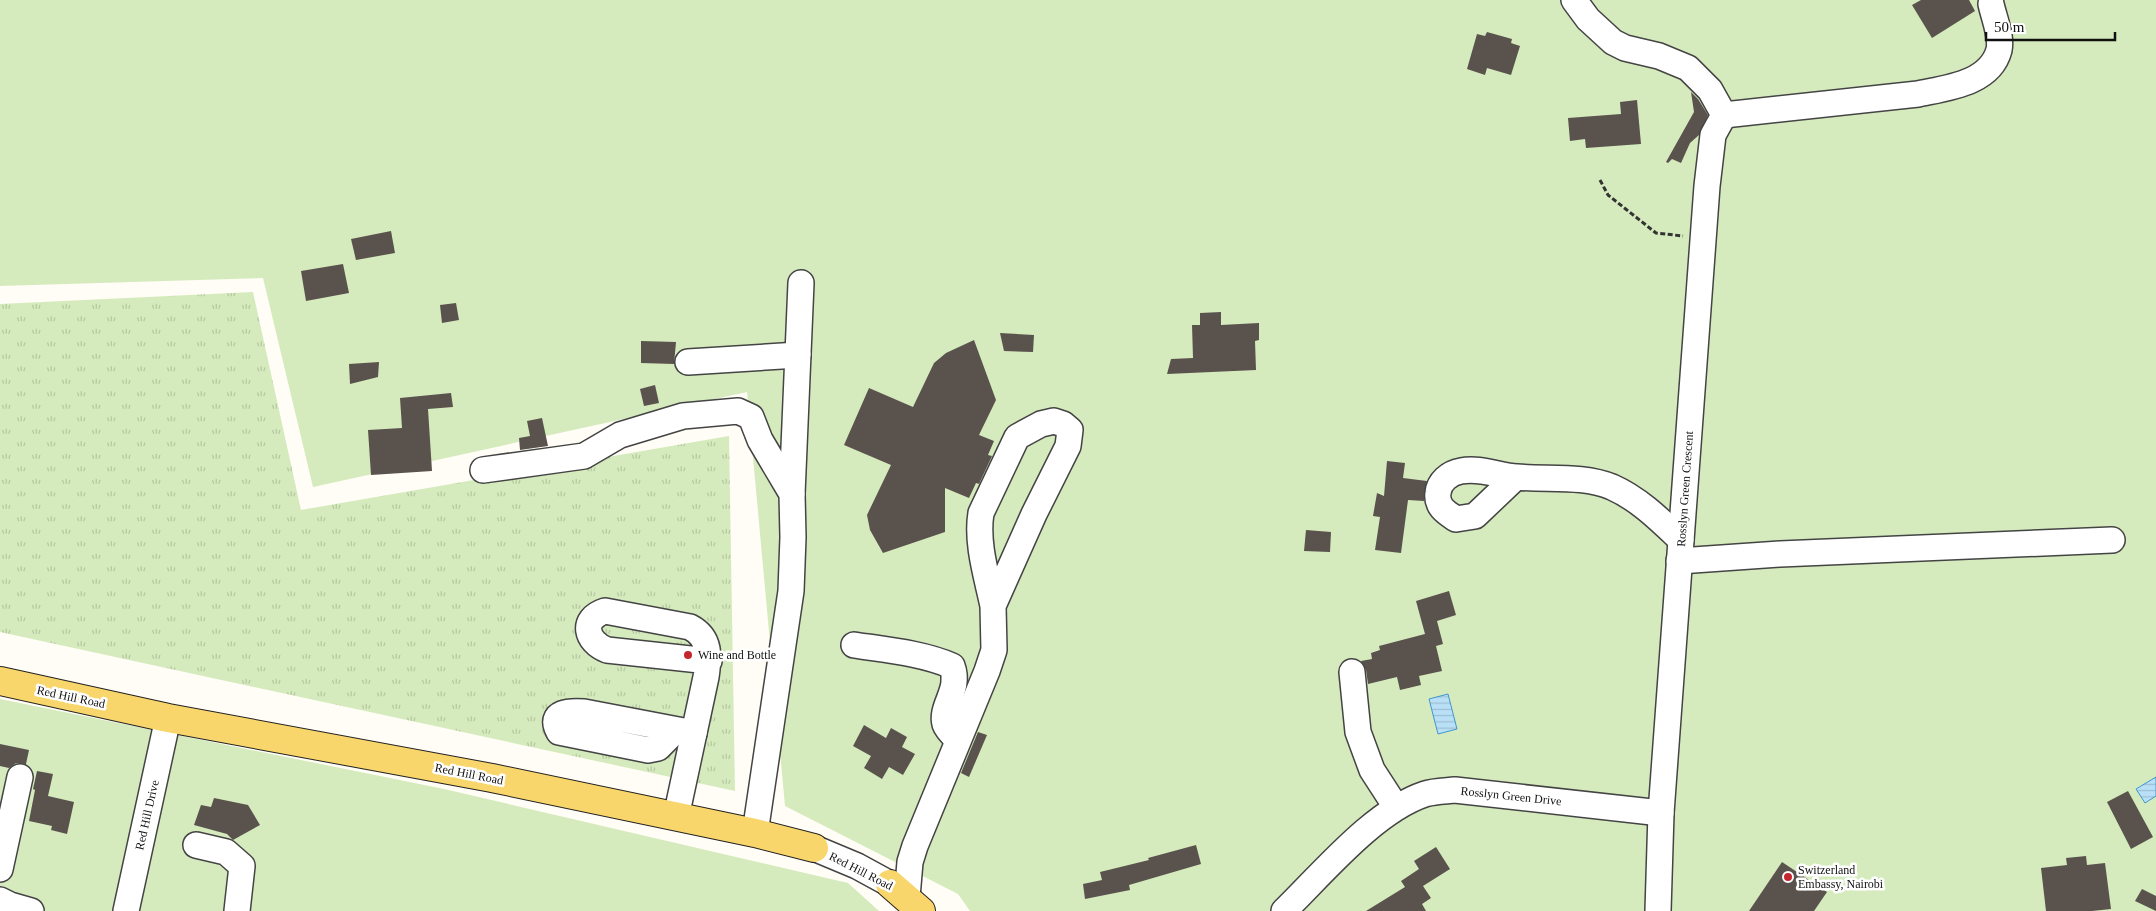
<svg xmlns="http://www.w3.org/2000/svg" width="2156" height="911" viewBox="0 0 2156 911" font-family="'Times New Roman',serif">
  <defs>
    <pattern id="grass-tufts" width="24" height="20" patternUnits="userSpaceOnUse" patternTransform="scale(1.25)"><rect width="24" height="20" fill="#d5ebbd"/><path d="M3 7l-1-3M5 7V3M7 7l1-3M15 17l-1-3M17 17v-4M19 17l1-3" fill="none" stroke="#b6c8a1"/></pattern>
    <pattern id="water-rules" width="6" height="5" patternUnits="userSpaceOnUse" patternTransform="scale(1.25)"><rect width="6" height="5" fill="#b9e0f7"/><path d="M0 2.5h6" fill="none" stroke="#9ebfd3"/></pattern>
  </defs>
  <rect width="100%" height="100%" fill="#fffdf5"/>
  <polygon fill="url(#grass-tufts)" points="253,292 301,510 729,436 735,791 0,632 0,304"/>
  <g fill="#d5ebbd">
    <polygon points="0,0 2156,0 2156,911 970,911 958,894 785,806 747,392 313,487 263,278 0,286"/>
    <polygon points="0,699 444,789 848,883 879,911 0,911"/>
  </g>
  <g fill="url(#water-rules)" stroke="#3f96cf">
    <polygon points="1448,694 1457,729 1438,734 1429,699"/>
    <polygon points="2156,777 2156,796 2145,803 2136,789"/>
  </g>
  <g fill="#5a524d">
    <polygon points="1921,0 1969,0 1975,11 1932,38 1912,5"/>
    <polygon points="1487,32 1512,39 1511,43 1520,46 1511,75 1487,68 1485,75 1467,69 1477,34 1485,36"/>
    <polygon points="1691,92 1698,99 1708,115 1699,135 1690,143 1681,163 1672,159 1668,163 1666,162 1694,112"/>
    <polygon points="1637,100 1641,144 1586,148 1585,139 1570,141 1568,118 1621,114 1620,102"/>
    <polygon points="391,231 395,253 356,260 351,239"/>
    <polygon points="343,264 349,293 306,301 301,271"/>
    <polygon points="456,303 459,320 442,323 440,305"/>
    <polygon points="1221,312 1221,325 1259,323 1259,340 1255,341 1256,370 1167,374 1171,359 1193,358 1192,325 1200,325 1200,313"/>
    <polygon points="1000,333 1034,335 1033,352 1004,351"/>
    <polygon points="974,340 996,400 979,435 994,441 988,455 992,456 979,484 976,483 969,498 945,488 945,532 883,553 870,530 867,515 891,465 844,445 869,388 913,407 934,363 946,353"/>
    <polygon points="641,341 676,342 674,364 641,363"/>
    <polygon points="379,362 378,377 350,384 349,364"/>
    <polygon points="655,385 659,403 644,406 640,389"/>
    <polygon points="451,393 453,407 428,409 432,471 371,475 368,430 402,428 400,398"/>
    <polygon points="542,418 548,446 520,450 519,438 530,436 527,421"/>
    <polygon points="1387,461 1405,463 1403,478 1427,481 1424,501 1408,500 1401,553 1375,550 1380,517 1373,516 1377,493 1384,496"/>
    <polygon points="1306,530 1331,532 1330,552 1304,551"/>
    <polygon points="1449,591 1456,615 1437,621 1443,644 1436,646 1442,671 1419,676 1421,685 1400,690 1397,677 1368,684 1366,670 1361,661 1372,659 1371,653 1380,650 1379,646 1425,634 1416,601"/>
    <polygon points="864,725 886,738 891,728 907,737 902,747 915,754 903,775 889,767 882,779 864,768 871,756 853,746"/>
    <polygon points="978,732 987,735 969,777 961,773"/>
    <polygon points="0,744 29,750 26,764 16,763 9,768 0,766"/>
    <polygon points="37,771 53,774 48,796 74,802 67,834 51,830 52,826 29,821 35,790 33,789"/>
    <polygon points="2128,791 2153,837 2131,849 2107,802"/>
    <polygon points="214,798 248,805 260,825 233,840 227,834 194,825 201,805 211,807"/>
    <polygon points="1196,845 1201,864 1129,885 1130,890 1085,899 1083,884 1102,880 1100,872 1149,860 1148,858"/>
    <polygon points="1436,847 1450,869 1423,886 1431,898 1422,904 1426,911 1366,911 1405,887 1401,881 1419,869 1414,861"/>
    <polygon points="2086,856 2087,865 2105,863 2111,909 2092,911 2046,911 2041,868 2067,865 2066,858"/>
    <polygon points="1782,862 1827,892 1814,911 1749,911"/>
    <polygon points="2142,889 2156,896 2156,911 2135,901"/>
  </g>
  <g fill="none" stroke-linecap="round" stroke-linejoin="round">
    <g stroke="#444" stroke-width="28">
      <g id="minor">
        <polyline points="1574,0 1588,19 1613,42 1625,48 1659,56 1688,68 1710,90 1724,115 1713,135 1707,186 1661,813 1658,911"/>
        <path d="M 1724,115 L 1918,94 C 1946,88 1990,84 1999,50 C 2002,36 1994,18 1991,4"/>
        <polyline points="688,362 798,355"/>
        <polyline points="483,470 584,456 620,435 683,416 738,411 751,417 760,440 792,494 793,537 791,591 755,833"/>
        <path d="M 1516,477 L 1475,516 L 1456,519 C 1447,513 1436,507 1438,493 C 1439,482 1449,473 1461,471 C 1480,467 1499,476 1517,477 C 1548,480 1583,475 1612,487 C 1639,499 1660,520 1681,540"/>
        <polyline points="792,494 801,283"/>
        <polyline points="1679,561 1780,554 2112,540"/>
        <path d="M 854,645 C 886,650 922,653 952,666 C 961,690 940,706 945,724 C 947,730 954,736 958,740"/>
        <polyline points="1352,672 1358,732 1372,770 1396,807"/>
        <path d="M 676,730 L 658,748 L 648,750 L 559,732 C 547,711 571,711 584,712 L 694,733"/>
        <path d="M 676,817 L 706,677 C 709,657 711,638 690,627 L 605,611 C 580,619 586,642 607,650 L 709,661"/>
        <polyline points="196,845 226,852 242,866 237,911"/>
        <polyline points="814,848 857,866 890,884"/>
        <polyline points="0,869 20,777"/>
        <path d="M 907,897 L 910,862 L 915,846 L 987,671 L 994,650 L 993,606 L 1034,514 L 1068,446 L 1070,430 L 1063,424 L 1054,421 L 1041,424 L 1017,437 L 981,513 C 976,543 987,577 993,606"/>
        <polyline points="0,900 10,905 31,911"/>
        <polyline points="126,911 168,718"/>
        <path d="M 1284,911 C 1323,873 1374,811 1425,794 C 1434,791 1446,791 1455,790 L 1661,813"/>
      </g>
    </g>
    <g stroke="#222" stroke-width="30">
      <g id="major">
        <polyline points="0,681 168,718 492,778 755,833 814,848"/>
        <polyline points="890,884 921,911"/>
      </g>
    </g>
    <polyline stroke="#333" stroke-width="3" stroke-dasharray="5 2.5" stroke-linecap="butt" points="1600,180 1608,195 1656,233 1683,236"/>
    <use href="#minor" stroke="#fff" stroke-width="25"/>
    <use href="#major" stroke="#f9d66b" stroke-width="28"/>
  </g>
  <g fill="#c4262e" stroke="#fff" stroke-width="2">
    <circle cx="688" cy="655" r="5"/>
    <circle cx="1788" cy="877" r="5"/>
  </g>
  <g text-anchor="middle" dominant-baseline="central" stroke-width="5" stroke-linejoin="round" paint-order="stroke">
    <g font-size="12" fill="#111" stroke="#fff">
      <text transform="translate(1685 489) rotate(-86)">Rosslyn Green Crescent</text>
      <text transform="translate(71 697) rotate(12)">Red Hill Road</text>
      <text transform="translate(469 774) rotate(11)">Red Hill Road</text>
      <text transform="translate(1511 796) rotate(6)">Rosslyn Green Drive</text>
      <text transform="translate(147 815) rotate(-77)">Red Hill Drive</text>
      <text transform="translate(861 871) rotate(27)">Red Hill Road</text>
    </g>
    <g font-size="12" fill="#111" stroke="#fff" text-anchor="start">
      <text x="698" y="655">Wine and Bottle</text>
      <text x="1798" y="870">Switzerland<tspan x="1798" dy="14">Embassy, Nairobi</tspan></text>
    </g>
  </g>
  <path d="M1986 32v8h129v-8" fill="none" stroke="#111111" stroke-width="2.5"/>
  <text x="1994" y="32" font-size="15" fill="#111111" stroke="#ffffff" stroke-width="4" paint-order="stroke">50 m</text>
</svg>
